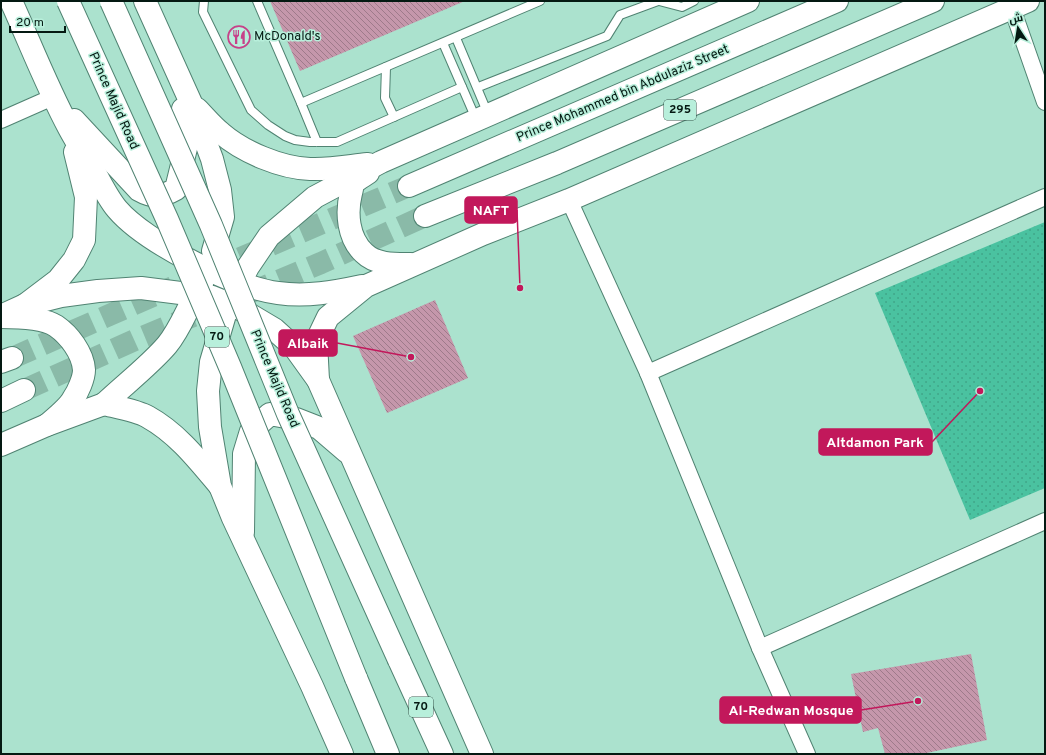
<svg xmlns="http://www.w3.org/2000/svg" width="1046" height="755" viewBox="0 0 1046 755" font-family="Overpass,Cairo,sans-serif">
  <defs>
    <pattern id="park-dots" width="8" height="8" patternUnits="userSpaceOnUse"><rect width="8" height="8" fill="#4ac2a0"/><path d="M2 2h.1M6 6h.1" fill="none" stroke="#3fa689" stroke-width="1.8" stroke-linecap="round"/></pattern>
    <pattern id="building-back-hatch" width="6" height="6" patternUnits="userSpaceOnUse"><rect width="6" height="6" fill="#c597ab"/><path d="M-1 5l2 2M0 0l6 6M5-1l2 2" fill="none" stroke="#9e7a8a"/></pattern>
  </defs>
  <rect width="100%" height="100%" fill="#abe2ce"/>
  <polygon fill="url(#park-dots)" points="1045,222 1045,488 970,520 875,293"/>
  <g fill="url(#building-back-hatch)">
    <polygon points="270,1 465,1 300,71"/>
    <polygon points="435,300 468,378 387,413 353,336"/>
    <polygon points="971,654 987,740 922,754 885,754 878,728 863,732 851,674"/>
  </g>
  <g fill="none" stroke-linecap="round" stroke-linejoin="round">
    <g stroke="#8abaa8" stroke-width="22" stroke-dasharray="22 11" stroke-linecap="butt">
      <polyline points="210,271 409,186"/>
      <polyline points="249,293 321,263 425,216"/>
      <polyline points="12,358 173,287"/>
      <polyline points="24,390 135,340 193,316"/>
    </g>
    <g stroke="#508372" stroke-width="10">
      <g id="lane">
        <polyline points="204,1 203,12 251,110 268,125 285,136 295,140 310,142 337,142 462,87"/>
        <polyline points="257,1 301,103 540,1"/>
        <polyline points="659,1 682,7 694,1"/>
        <polyline points="456,38 488,114"/>
        <polyline points="443,43 476,119"/>
        <polyline points="386,67 385,98 394,117"/>
        <polyline points="481,86 607,36 620,15 658,1"/>
        <polyline points="301,103 317,142"/>
      </g>
    </g>
    <g stroke="#508372" stroke-width="18">
      <g id="street">
        <polyline points="1012,8 1045,102"/>
        <polyline points="1,120 53,97"/>
        <polyline points="569,200 648,373 760,648 807,754"/>
        <polyline points="648,373 1045,197"/>
        <polyline points="760,648 1045,521"/>
      </g>
    </g>
    <g stroke="#508372" stroke-width="24">
      <polyline id="secondary" points="1,445 47,425 104,404"/>
    </g>
    <g stroke="#508372" stroke-width="24">
      <g id="primary">
        <path d="M 11,1 C 30,43 47,87 69,128 C 76,141 84,154 92,167 C 99,180 107,197 117,209 C 145,242 235,288 278,293 C 307,297 334,292 362,286"/>
        <polyline points="145,1 191,103 212,159 220,190 223,217 213,251"/>
        <path d="M 197,109 C 205,117 212,126 221,133 C 243,152 281,168 310,169 C 329,170 349,166 368,164"/>
        <path d="M 74,120 L 139,190 C 153,198 162,197 176,189 L 188,140 L 183,109"/>
        <path d="M 368,173 C 364,176 356,180 353,184 C 352,187 352,191 351,193 C 346,213 348,238 364,253 C 376,265 396,264 411,264"/>
        <polyline points="409,186 837,1"/>
        <polyline points="425,216 557,163 933,1"/>
        <polyline points="25,305 61,296 98,291 141,288 212,297 237,307 274,329 295,348 318,380 482,754"/>
        <polyline points="1,316 25,305 58,280 74,260 84,240 86,197 75,152"/>
        <path d="M 1,317 C 16,317 44,318 56,326 C 69,335 83,353 84,370 C 84,378 78,392 73,399 C 68,408 55,418 47,425"/>
        <polyline points="1,362 12,358"/>
        <polyline points="318,380 316,342 328,317 366,286 483,234 569,200 1028,1"/>
        <polyline points="1,401 24,390"/>
        <path d="M 104,404 C 124,385 150,365 167,345 C 182,327 189,303 202,284"/>
        <path d="M 104,404 C 116,407 138,411 148,417 C 177,433 198,460 219,485"/>
        <polyline points="243,532 244,454 251,431 270,414 296,419 319,428 347,452"/>
        <polyline points="342,754 312,686 233,518 220,486 210,427 208,391 211,362 226,311 248,267 269,236 315,197 381,162 748,1"/>
      </g>
    </g>
    <g stroke="#508372" stroke-width="24">
      <g id="highway">
        <polyline points="399,660 442,754"/>
        <polyline points="356,678 388,754"/>
      </g>
    </g>
    <use href="#lane" stroke="#fff" stroke-width="8"/>
    <use href="#street" stroke="#fff" stroke-width="16"/>
    <use href="#secondary" stroke="#fff" stroke-width="22"/>
    <use href="#primary" stroke="#fff" stroke-width="22"/>
    <use href="#highway" stroke="#fff" stroke-width="22"/>
    <g stroke="#508372" stroke-width="24" stroke-linecap="butt">
      <g id="highway-bridge">
        <polyline points="68,1 167,219 230,367 356,678"/>
        <polyline points="111,1 211,225 288,414 399,660"/>
      </g>
    </g>
    <use href="#highway-bridge" stroke="#fff" stroke-width="22"/>
  </g>
  <defs>
    <g id="restaurant-ring" transform="scale(1.15)"><circle r="9.5" fill="#b8efdb" stroke="#c64289" stroke-width="1.5"/><path d="M-5-6h1v4h1v-4h1v4h1v-4h1v5L-1.5 .5V6h-2V.5L-5-1ZM5-6V6H3V1.5H1.5Q1.5-4 5-6Z" fill="#c64289"/></g>
  </defs>
  <g fill-rule="evenodd">
    <use href="#restaurant-ring" x="239" y="37"/>
  </g>
  <g text-anchor="middle" dominant-baseline="central" stroke-width="3" stroke-linejoin="round" paint-order="stroke">
    <g fill="#b8efdb" stroke="#3a594e" stroke-width="1">
      <rect x="664" y="100" width="32" height="20" rx="3"/>
      <rect x="205" y="327" width="24" height="20" rx="3"/>
      <rect x="409" y="697" width="24" height="20" rx="3"/>
    </g>
    <g font-size="12" font-weight="bold" fill="#041912">
      <text x="680" y="110">295</text>
      <text x="217" y="337">70</text>
      <text x="421" y="707">70</text>
    </g>
    <g font-size="13" fill="#041912" stroke="#b8efdb" text-anchor="start">
      <text x="254" y="37">McDonald's</text>
    </g>
    <g font-size="13" fill="#041912" stroke="#b8efdb">
      <text transform="translate(623 94) rotate(-23)">Prince Mohammed bin Abdulaziz Street</text>
      <text transform="translate(113 101) rotate(66)">Prince Majid Road</text>
      <text transform="translate(274 379) rotate(67)">Prince Majid Road</text>
    </g>
  </g>
  <path fill="none" stroke="#c2185b" stroke-width="1.5" d="M520 288L517 210M411 357L337 343M980 391L932 442M918 701L861 710"/>
  <g fill="#c2185b" stroke="#b8efdb" stroke-width="1.5">
    <circle cx="520" cy="288" r="4"/>
    <circle cx="411" cy="357" r="4"/>
    <circle cx="980" cy="391" r="4"/>
    <circle cx="918" cy="701" r="4"/>
  </g>
  <g fill="#c2185b" stroke="#c2185b" stroke-width="1.5">
    <rect x="465" y="197" width="52" height="26" rx="4"/>
    <rect x="279" y="330" width="58" height="26" rx="4"/>
    <rect x="819" y="429" width="113" height="26" rx="4"/>
    <rect x="720" y="697" width="141" height="26" rx="4"/>
  </g>
  <g font-size="14" text-anchor="middle" font-weight="bold" fill="#fff">
    <text x="491" y="215">NAFT</text>
    <text x="308" y="348">Albaik</text>
    <text x="875" y="447">Altdamon Park</text>
    <text x="791" y="715">Al-Redwan Mosque</text>
  </g>
  <rect width="1046" height="755" fill="none" stroke="#041912" stroke-width="4"/>
  <g transform="translate(1018 28) rotate(348)" stroke="#b8efdb" stroke-width="3" paint-order="stroke">
  <path d="M0-3L7 15L0 10L-7 15Z" fill="#041912"/>
  <text y="-6" font-size="11" font-weight="bold" text-anchor="middle" fill="#041912">ش</text>
  </g>
  <path d="M10 26v6h55v-6" fill="none" stroke="#041912" stroke-width="2"/>
  <text x="16" y="26" font-size="12" fill="#041912" stroke="#b8efdb" stroke-width="3" paint-order="stroke">20 m</text>
</svg>
